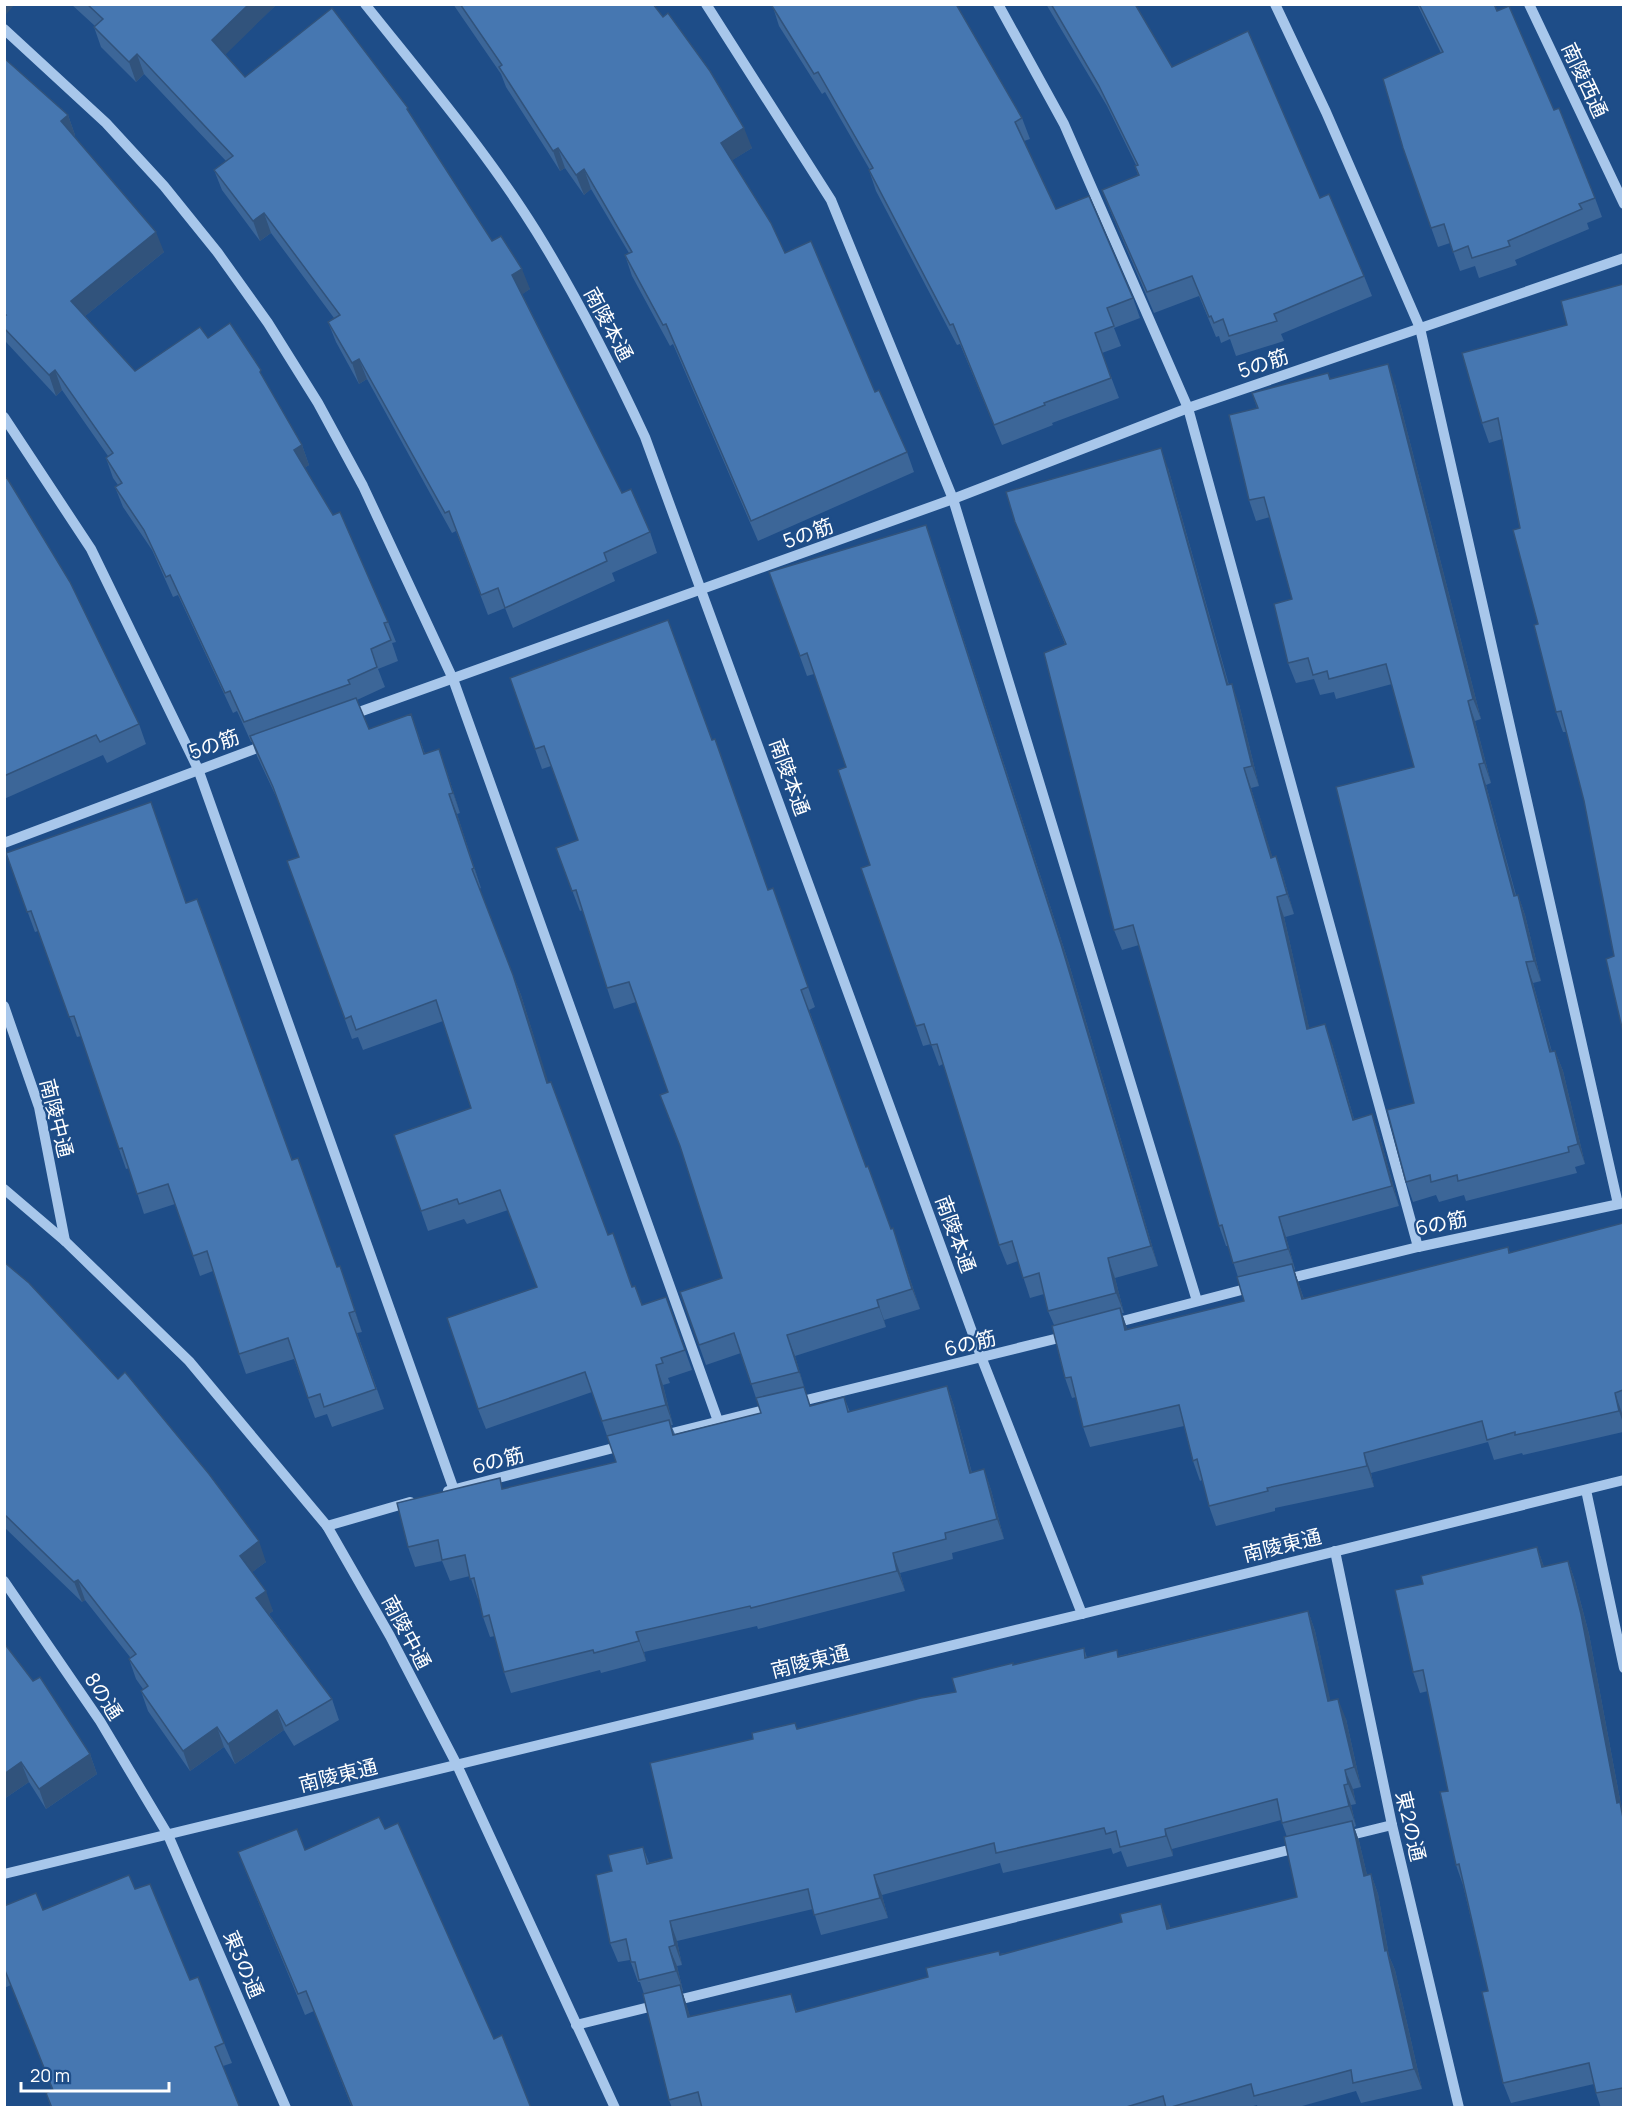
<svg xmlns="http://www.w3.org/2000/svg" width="1628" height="2112" viewBox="0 0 1628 2112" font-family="Manrope,'Noto Sans JP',sans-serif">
  <rect width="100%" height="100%" fill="#1e4d88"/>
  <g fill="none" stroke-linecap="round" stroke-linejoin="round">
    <g stroke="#a8c7eb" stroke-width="10">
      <path d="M 365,4 C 424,78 486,151 536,231 C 577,297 612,366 645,437 L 982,1359 L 1082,1614"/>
      <polyline points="706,4 831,200 953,499 1197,1301"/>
      <polyline points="998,4 1064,124 1188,408 1418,1247"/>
      <polyline points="1275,4 1326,112 1420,328 1618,1204"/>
      <polyline points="1529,4 1624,204"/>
      <polyline points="4,29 106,123 164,186 218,253 268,323 318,403 363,486 453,679 718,1421"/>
      <polyline points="4,417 91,549 198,769 454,1490"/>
      <polyline points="348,716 953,499 1188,408 1624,258"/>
      <polyline points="4,843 268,744"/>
      <polyline points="4,1006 39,1107 65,1241"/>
      <polyline points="4,1189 65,1241 189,1361 327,1526 390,1636 457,1765 615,2108"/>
      <polyline points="1283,1280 1418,1247 1624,1203"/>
      <polyline points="1111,1324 1253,1287"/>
      <polyline points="794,1403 1067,1336"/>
      <polyline points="660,1436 773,1408"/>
      <polyline points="1586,1490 1624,1668"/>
      <polyline points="448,1491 625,1445"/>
      <polyline points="327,1526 410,1502"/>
      <polyline points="1335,1551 1392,1825 1459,2108"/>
      <polyline points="4,1581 100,1721 168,1835 286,2108"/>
      <polyline points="1343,1837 1392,1825"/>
      <polyline points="4,1874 1082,1614 1624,1480"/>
      <polyline points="576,2025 1301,1847"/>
    </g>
  </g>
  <g fill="#3c6698" fill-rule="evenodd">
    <polygon points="71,4 277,4 225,54 245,77 412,117 492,241 530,289 522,294 622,493 650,532 657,553 612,573 615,581 513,628 505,608 488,615 456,531 452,533 367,379 359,384 336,342 328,322 334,318 271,233 260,241 222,190 214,170 226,161 144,74 136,82 101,47 94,27 95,26"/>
    <polygon points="453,4 653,4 752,148 732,160 785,253 875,392 907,452 914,472 758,541 673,344 670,346 632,276 625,255 629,253 591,189 584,195 565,168 560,171 506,87 501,74"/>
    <polygon points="772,4 956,4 1022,118 1030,139 1024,141 1056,209 1133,298 1140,318 1114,328 1121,346 1102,353 1119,398 1052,423 1053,425 1002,445 960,344 957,345 876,191 869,170 870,170 825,92 822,94 779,26"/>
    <polygon points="1046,4 1135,4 1172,67 1320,198 1364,276 1372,296 1281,334 1284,341 1236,356 1230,339 1221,343 1219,336 1216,337 1199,296 1154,313 1110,210 1102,190 1138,175 1135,166 1136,165 1107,106"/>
    <polygon points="1417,4 1494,4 1554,110 1595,198 1602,217 1587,223 1589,229 1515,260 1517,265 1479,278 1475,266 1460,271 1450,243 1438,247 1403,148 1441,53"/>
    <polygon points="4,58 68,115 75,135 74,136 164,252 85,316 135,371 208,338 266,383 302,445 309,465 304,468 388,622 396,642 392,643 398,661 378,669 385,687 357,700 369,729 411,714 425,754 446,769 460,813 457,814 481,888 479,889 521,995 548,1083 608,1235 632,1287 642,1305 666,1297 692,1370 668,1378 670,1383 663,1385 673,1425 671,1425 675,1434 761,1413 741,1353 706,1365 680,1292 722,1278 668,1092 636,1002 614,1009 607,988 583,910 580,911 556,848 578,840 551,766 542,769 510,678 768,890 773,888 815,1007 809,1010 866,1167 891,1229 893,1228 920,1309 884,1320 886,1327 795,1356 806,1393 810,1406 844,1397 850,1412 947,1386 954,1406 972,1473 984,1469 991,1490 1004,1539 952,1553 953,1559 900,1573 905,1591 758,1629 757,1626 644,1652 646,1661 601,1673 600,1670 511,1693 504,1672 495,1636 490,1637 483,1617 479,1599 478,1599 470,1576 450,1581 442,1561 415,1567 408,1547 503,1489 616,1462 592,1392 486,1429 478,1409 537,1287 508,1210 467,1224 464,1219 428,1231 421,1211 471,1108 443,1021 363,1050 358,1037 352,1039 287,861 299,857 281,807 257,756 252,742 251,742 237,711 233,713 178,595 173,597 152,550 123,507 115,487 118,485 113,478 106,458 108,456 62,390 56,396 6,342 4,337"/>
    <polygon points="1567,325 1614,956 1584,801 1566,732 1563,732 1556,712 1502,439 1489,443 1482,423"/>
    <polygon points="1330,379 1395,384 1481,719 1475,721 1491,783 1486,785 1516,895 1518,895 1525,915 1541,981 1533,983 1552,1052 1555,1051 1563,1071 1585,1164 1575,1167 1577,1173 1466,1201 1464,1195 1439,1202 1436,1195 1413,1202 1406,1182 1414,1103 1414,767 1392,684 1336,699 1334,692 1320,695 1314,679 1296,683 1288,663 1292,599 1270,517 1256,521 1249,500 1257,408 1252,393"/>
    <polygon points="1168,468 1229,685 1239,704 1259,786 1251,788 1272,857 1276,856 1283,876 1294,914 1284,917 1309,1028 1332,1044 1354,1119 1372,1114 1379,1134 1399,1206 1286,1237 1295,1269 1294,1270 1304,1299 1508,1247 1510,1253 1623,1223 1623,1412 1622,1413 1623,1419 1623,1432 1523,1455 1522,1453 1494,1460 1488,1442 1371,1473 1374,1487 1275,1508 1275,1511 1216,1526 1209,1506 1202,1480 1200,1481 1193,1461 1184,1426 1090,1447 1083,1427 1076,1397 1072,1398 1065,1378 1054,1325 1048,1311 1044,1294 1030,1298 1018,1261 1007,1265 999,1245 943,1064 939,1066 931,1044 923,1046 916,1026 870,865 846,767 814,674 807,676 769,572 933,545 1069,964 1158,1266 1115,1278 1124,1313 1122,1313 1127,1329 1244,1301 1238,1277 1228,1246 1226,1246 1219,1226 1139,945 1122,950 1114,930 1065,644 1015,522"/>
    <polygon points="4,479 139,724 146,744 107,763 103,755 4,799"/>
    <polygon points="151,802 186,903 337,1267 340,1266 362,1332 357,1333 384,1409 332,1427 327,1414 315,1418 294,1359 246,1374 239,1354 213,1271 200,1276 175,1204 144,1214 129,1168 126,1169 119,1149 81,1036 77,1037 38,931 35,932 6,853"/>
    <polygon points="4,1262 266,1562 252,1572 273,1611 269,1614 332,1699 339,1720 294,1746 284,1730 235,1764 224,1747 190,1771 148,1711 141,1691 143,1689 136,1679 129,1659 130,1657 85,1600 82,1602 4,1527"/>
    <polygon points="1537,1547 1544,1567 1568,1561 1575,1581 1589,1634 1621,1805 1623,1812 1623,2108 1601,2108 1596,2093 1594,2084 1511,2103 1503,2083 1488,1991 1463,1885 1456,1865 1448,1791 1428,1691 1420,1693 1413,1672 1423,1584"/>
    <path d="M 1308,1611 L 1315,1631 L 1330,1701 L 1346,1719 L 1361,1787 L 1353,1789 L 1356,1804 L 1351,1805 L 1356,1826 L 1354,1827 L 1359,1841 L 1367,1875 L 1371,1874 L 1378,1894 L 1389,1956 L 1395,1970 L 1422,2089 L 1361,2103 L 1356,2091 L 1295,2108 L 1258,2108 L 1257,2105 L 1246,2108 L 672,2108 L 669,2100 L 644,1994 L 640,1982 L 638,1982 L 630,1960 L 618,1962 L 610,1943 L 612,1871 L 643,1847 L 649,1863 L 672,1858 L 753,1739 L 956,1692 L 1013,1665 L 1084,1648 L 1087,1658 L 1119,1656 ZM 1281,1820 L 1287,1837 L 1297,1897 L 1170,1928 L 1169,1924 L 1000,1954 L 928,1977 L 797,2012 L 791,1994 L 690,2017 L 682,1991 L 683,1991 L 677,1966 L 682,1965 L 677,1941 L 813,1909 L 821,1935 L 888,1918 L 882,1895 L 1000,1863 L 1003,1873 L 1111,1848 L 1113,1854 L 1121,1851 L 1127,1867 L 1173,1856 L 1172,1849 Z"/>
    <polygon points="4,1643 33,1681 90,1754 97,1774 46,1809 29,1782 4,1799"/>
    <polygon points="305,1850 494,2039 531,2108 352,2108 314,2011 305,2015 246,1872 238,1852"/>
    <polygon points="135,1889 190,1980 224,2043 232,2063 223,2066 240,2108 51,2108 46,2093 53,2091 11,1985 4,1988 4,1906 43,1910"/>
  </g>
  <g fill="#31537c">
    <polygon points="4,4 15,4 4,17"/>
    <polygon points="249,4 277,4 220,60 212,40"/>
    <polygon points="137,54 144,74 136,82 129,62"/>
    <polygon points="68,115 75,135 68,141 61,121"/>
    <polygon points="744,128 752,148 728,163 721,143"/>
    <polygon points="558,148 565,168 560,171 553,151"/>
    <polygon points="584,169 591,189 584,195 576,175"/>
    <polygon points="264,213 271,233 260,241 253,221"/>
    <polygon points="156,232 164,252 79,321 71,301"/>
    <polygon points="522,269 530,289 520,296 512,275"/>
    <polygon points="359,359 367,379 359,384 352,363"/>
    <polygon points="1388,364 1395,384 1481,719 1473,699"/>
    <polygon points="55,370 62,390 56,396 49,375"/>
    <polygon points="302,445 309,465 301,470 294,450"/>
    <polygon points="1161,448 1168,468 1234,705 1227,685"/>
    <polygon points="926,525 1069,964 1158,1266 1151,1246"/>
    <polygon points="1232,684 1239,704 1259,786 1252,766"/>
    <polygon points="1468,701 1475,721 1491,783 1484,763"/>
    <polygon points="439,749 446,769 460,813 453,793"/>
    <polygon points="1479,764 1486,785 1521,916 1514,896"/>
    <polygon points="1244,768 1251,788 1279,878 1271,858"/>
    <polygon points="449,794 457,814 481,888 474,868"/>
    <polygon points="1276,856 1283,876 1294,914 1287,894"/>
    <polygon points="1518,895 1525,915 1541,981 1534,961"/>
    <polygon points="1277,897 1284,917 1314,1049 1307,1029"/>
    <polygon points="1526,962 1533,983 1557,1072 1550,1052"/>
    <polygon points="513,975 521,995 555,1103 547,1083"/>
    <polygon points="1325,1024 1332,1044 1360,1140 1353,1120"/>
    <polygon points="1555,1051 1563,1071 1585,1164 1578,1144"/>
    <polygon points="1372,1114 1379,1134 1399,1206 1392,1186"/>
    <polygon points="1279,1217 1286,1237 1295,1269 1288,1249"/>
    <polygon points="893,1228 920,1309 912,1289"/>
    <polygon points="1108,1258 1115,1278 1124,1313 1116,1293"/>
    <polygon points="1292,1264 1299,1284 1310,1319 1302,1299"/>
    <polygon points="340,1266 348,1286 362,1332"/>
    <polygon points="877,1300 884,1320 886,1327 879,1307"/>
    <polygon points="1120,1308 1127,1328 1132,1350 1125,1330"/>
    <polygon points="787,1335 795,1356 806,1393 799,1372"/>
    <polygon points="656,1365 663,1385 673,1425 666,1405"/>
    <polygon points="947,1386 954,1406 977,1493 970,1473"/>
    <polygon points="1615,1393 1622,1413 1623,1423 1619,1411"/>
    <polygon points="1364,1453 1371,1473 1374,1487 1367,1466"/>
    <polygon points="984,1469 991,1490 1004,1539 997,1519"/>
    <polygon points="259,1541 266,1562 247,1576 240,1556"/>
    <polygon points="1537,1547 1544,1567 1542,1567"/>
    <polygon points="893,1553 900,1573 905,1591 897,1571"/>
    <polygon points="1568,1561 1575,1581 1589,1634 1621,1805 1623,1812 1623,1820 1617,1803"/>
    <polygon points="78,1580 85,1600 82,1602 74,1582"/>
    <polygon points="266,1591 273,1611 264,1618 256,1598"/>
    <polygon points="1308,1611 1315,1631 1335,1721 1328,1701"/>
    <polygon points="636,1632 644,1652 646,1661 639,1641"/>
    <polygon points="1338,1699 1346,1719 1361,1787 1354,1767"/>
    <polygon points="277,1710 284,1730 235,1764 228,1744"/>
    <polygon points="217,1727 224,1747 190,1771 183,1751"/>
    <polygon points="90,1754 97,1774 46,1809 39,1789"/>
    <polygon points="21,1762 29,1782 4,1799 4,1774"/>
    <polygon points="1345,1770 1353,1789 1356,1804 1348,1784"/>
    <polygon points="1344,1785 1351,1805 1356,1826 1349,1806"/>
    <polygon points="1352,1821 1359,1841 1372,1896 1364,1876"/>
    <polygon points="1165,1829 1172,1849 1173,1856 1166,1836"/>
    <polygon points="1371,1874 1378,1894 1389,1956 1395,1970 1422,2089 1414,2069 1385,1951"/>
    <polygon points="874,1875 882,1895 888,1918 880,1898"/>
    <polygon points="1161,1904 1169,1924 1175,1949 1167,1929"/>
    <polygon points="670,1921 677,1941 682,1965 675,1945"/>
    <polygon points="669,1947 677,1966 683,1991 676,1971"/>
    <polygon points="680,1985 687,2006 696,2037 688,2017"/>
  </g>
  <g fill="#4677b1" stroke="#31537c" stroke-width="1.5">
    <polygon points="87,4 249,4 212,40 245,77 332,8 408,108 407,109 492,241 501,236 522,269 512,275 622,493 631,489 650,532 604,553 607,561 505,608 498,588 481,595 449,511 445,513 359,359 352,363 328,322 340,315 264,213 253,221 214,170 233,156 137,54 129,62 94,27 103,19"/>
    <polygon points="460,4 653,4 663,17 668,13 710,71 744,128 721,143 771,223 785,253 811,241 875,392 879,390 907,452 751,521 666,324 663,325 625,255 632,252 584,169 576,175 558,148 553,151 499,67 502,65"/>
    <polygon points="774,4 956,4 1022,118 1015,122 1056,209 1089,196 1133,298 1107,308 1114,326 1095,333 1111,378 1044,403 1045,405 994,425 953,324 950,325 869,170 873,168 818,72 814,74 772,6"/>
    <polygon points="1051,4 1135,4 1172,67 1248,31 1320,198 1329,194 1364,276 1274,314 1277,321 1229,336 1223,319 1214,323 1211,316 1209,317 1192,276 1147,292 1102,190 1139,175 1135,166 1138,165 1099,86"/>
    <polygon points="1419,4 1494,4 1497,11 1509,6 1554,110 1559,108 1595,198 1579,204 1582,209 1508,241 1510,246 1472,258 1468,246 1453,252 1444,224 1431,228 1403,148 1383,79 1443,52"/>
    <polygon points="4,58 68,115 61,121 156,232 71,301 135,371 200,327 208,338 230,323 261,370 260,372 302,445 294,450 333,515 340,512 388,622 384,623 391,640 371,649 377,667 348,680 350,684 244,722 230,691 225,693 170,575 166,577 144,530 115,487 122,483 106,458 113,453 55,370 49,375 4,328 4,316 6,315 4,313"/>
    <polygon points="1623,284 1623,1032 1606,959 1614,956 1584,801 1561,711 1556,712 1534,625 1538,624 1513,530 1520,528 1498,418 1482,423 1462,353 1567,325 1561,301"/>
    <polygon points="1388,364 1473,699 1468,701 1484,763 1479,764 1514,896 1518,895 1534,961 1526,962 1550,1052 1555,1051 1578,1144 1568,1147 1569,1152 1458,1181 1457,1175 1431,1182 1430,1175 1406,1182 1387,1110 1414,1103 1336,787 1414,767 1386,664 1329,679 1327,671 1313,675 1308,658 1288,663 1274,604 1292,599 1264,497 1249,500 1229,415 1258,408 1252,393 1328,373 1330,379"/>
    <polygon points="1161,448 1227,685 1232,684 1252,766 1244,768 1271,858 1276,856 1287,894 1277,897 1307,1029 1325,1024 1353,1120 1372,1114 1392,1186 1279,1217 1288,1249 1233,1263 1222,1225 1219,1226 1133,925 1114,930 1044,653 1066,644 1015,522 1006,492"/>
    <polygon points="7,478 70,582 139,724 100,742 96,735 4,776 4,479"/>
    <polygon points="926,525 1061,944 1151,1246 1108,1258 1116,1293 1048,1311 1039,1273 1023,1278 1012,1241 999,1245 937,1044 931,1045 924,1024 916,1026 861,868 870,865 838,770 846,767 807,653 800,656 769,572"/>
    <polygon points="668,620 712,740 715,739 768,890 773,888 808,987 801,990 866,1167 868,1166 891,1229 893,1228 912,1289 877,1300 879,1307 787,1335 799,1372 751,1384 734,1333 699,1345 680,1292 722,1278 680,1146 660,1095 668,1092 629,982 607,988 576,890 572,891 556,848 578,840 544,746 535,749 510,678"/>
    <polygon points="356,698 369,729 411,714 424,754 439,749 453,793 449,794 474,868 472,869 513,975 547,1083 551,1082 608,1235 613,1233 632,1287 635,1286 642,1305 666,1297 685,1350 661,1358 663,1363 656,1365 666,1405 602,1421 585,1372 478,1409 447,1318 537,1287 500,1190 459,1204 457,1199 421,1211 394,1135 471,1108 436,1000 356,1030 351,1016 345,1019 287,861 299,857 273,787 250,736"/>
    <polygon points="151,802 186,903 197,899 292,1160 298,1158 337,1267 340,1266 355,1311 349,1313 376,1389 324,1407 320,1394 308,1398 288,1338 239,1354 207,1251 193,1256 168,1184 137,1194 122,1148 119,1149 74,1016 69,1017 31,911 27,912 6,853"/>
    <polygon points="1623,1223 1623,1390 1615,1393 1619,1411 1515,1435 1515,1432 1487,1440 1482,1421 1364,1453 1367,1466 1267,1488 1268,1491 1209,1506 1197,1459 1193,1461 1179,1405 1083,1427 1071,1377 1065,1378 1052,1326 1120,1308 1125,1330 1244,1301 1237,1277 1292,1264 1302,1299 1508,1247 1509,1253"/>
    <polygon points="4,1262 29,1283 118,1379 125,1372 209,1474 259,1541 240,1556 266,1591 256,1598 332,1699 286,1726 277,1710 228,1744 217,1727 183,1751 141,1691 148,1686 129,1659 136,1654 78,1580 74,1582 4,1514"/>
    <polygon points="947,1386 970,1473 984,1469 997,1519 945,1533 946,1539 893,1553 897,1571 751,1608 750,1606 636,1632 639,1641 594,1653 593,1650 504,1672 489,1615 483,1617 474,1578 470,1579 465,1555 442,1560 438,1540 408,1547 397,1503 500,1478 502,1489 616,1462 607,1436 669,1420 673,1435 761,1413 756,1398 804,1387 810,1406 844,1397 848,1412"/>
    <polygon points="1537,1547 1542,1567 1568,1561 1581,1614 1617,1803 1620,1802 1623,1818 1623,2088 1596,2093 1589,2063 1503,2083 1482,1992 1488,1991 1459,1864 1456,1865 1440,1792 1448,1791 1423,1670 1413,1672 1395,1590 1423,1584 1421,1576"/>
    <polygon points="1308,1611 1328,1701 1338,1699 1354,1767 1345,1770 1348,1784 1344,1785 1349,1806 1282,1823 1277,1799 1165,1829 1166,1836 1120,1847 1116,1831 1106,1834 1104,1828 996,1853 994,1843 874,1875 880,1898 814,1915 808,1889 670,1921 675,1945 669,1947 676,1971 639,1980 635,1962 631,1962 626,1939 610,1943 596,1875 612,1871 608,1855 643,1847 647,1864 672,1858 650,1763 753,1739 752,1733 795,1723 797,1729 921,1698 956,1692 952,1678 1013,1663 1013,1665 1084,1648 1085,1658 1117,1650 1118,1657"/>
    <polygon points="4,1643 33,1681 40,1677 90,1754 39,1789 21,1762 4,1774"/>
    <polygon points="379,1817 385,1829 398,1823 494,2039 502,2035 531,2108 353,2108 306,1991 298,1994 238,1852 297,1829 305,1850"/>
    <polygon points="1352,1821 1364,1876 1371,1874 1385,1951 1387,1950 1414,2069 1353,2083 1351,2070 1254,2096 1251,2084 1168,2108 1166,2108 1163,2096 1123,2108 702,2108 698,2092 669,2100 643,1994 680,1985 688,2017 791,1994 796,2012 928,1977 926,1968 999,1951 1000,1955 1122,1922 1120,1914 1161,1904 1167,1929 1297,1897 1284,1837"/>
    <polygon points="129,1875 135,1889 150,1884 190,1980 198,1977 224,2043 215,2047 240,2108 52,2108 46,2093 53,2090 4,1968 4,1906 36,1893 43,1910"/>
  </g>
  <g text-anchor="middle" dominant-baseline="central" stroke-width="4.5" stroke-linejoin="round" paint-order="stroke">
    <g font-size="20" fill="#fff" stroke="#1e4d88">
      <text transform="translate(1585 80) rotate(65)">南陵西通</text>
      <text transform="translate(609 324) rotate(62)">南陵本通</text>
      <text transform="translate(1263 363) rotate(-19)">5の筋</text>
      <text transform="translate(808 533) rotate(-20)">5の筋</text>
      <text transform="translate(214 744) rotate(-20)">5の筋</text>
      <text transform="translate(790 777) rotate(70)">南陵本通</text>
      <text transform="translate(57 1118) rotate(76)">南陵中通</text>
      <text transform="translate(1441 1223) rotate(-12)">6の筋</text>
      <text transform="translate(956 1234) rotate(70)">南陵本通</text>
      <text transform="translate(970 1343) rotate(-14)">6の筋</text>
      <text transform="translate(498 1460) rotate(-15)">6の筋</text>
      <text transform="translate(1282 1545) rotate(-14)">南陵東通</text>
      <text transform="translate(407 1632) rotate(62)">南陵中通</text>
      <text transform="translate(810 1661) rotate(-14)">南陵東通</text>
      <text transform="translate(104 1696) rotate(57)">8の通</text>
      <text transform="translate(338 1775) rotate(-14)">南陵東通</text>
      <text transform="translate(1411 1826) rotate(77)">東2の通</text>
      <text transform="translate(244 1964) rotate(67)">東3の通</text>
    </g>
  </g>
  <rect width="1628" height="2112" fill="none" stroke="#ffffff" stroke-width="12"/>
  <path d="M21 2082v9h148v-9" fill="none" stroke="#ffffff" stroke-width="3"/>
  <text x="30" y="2082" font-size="18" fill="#ffffff" stroke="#1e4d88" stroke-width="4.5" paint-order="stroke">20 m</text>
</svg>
